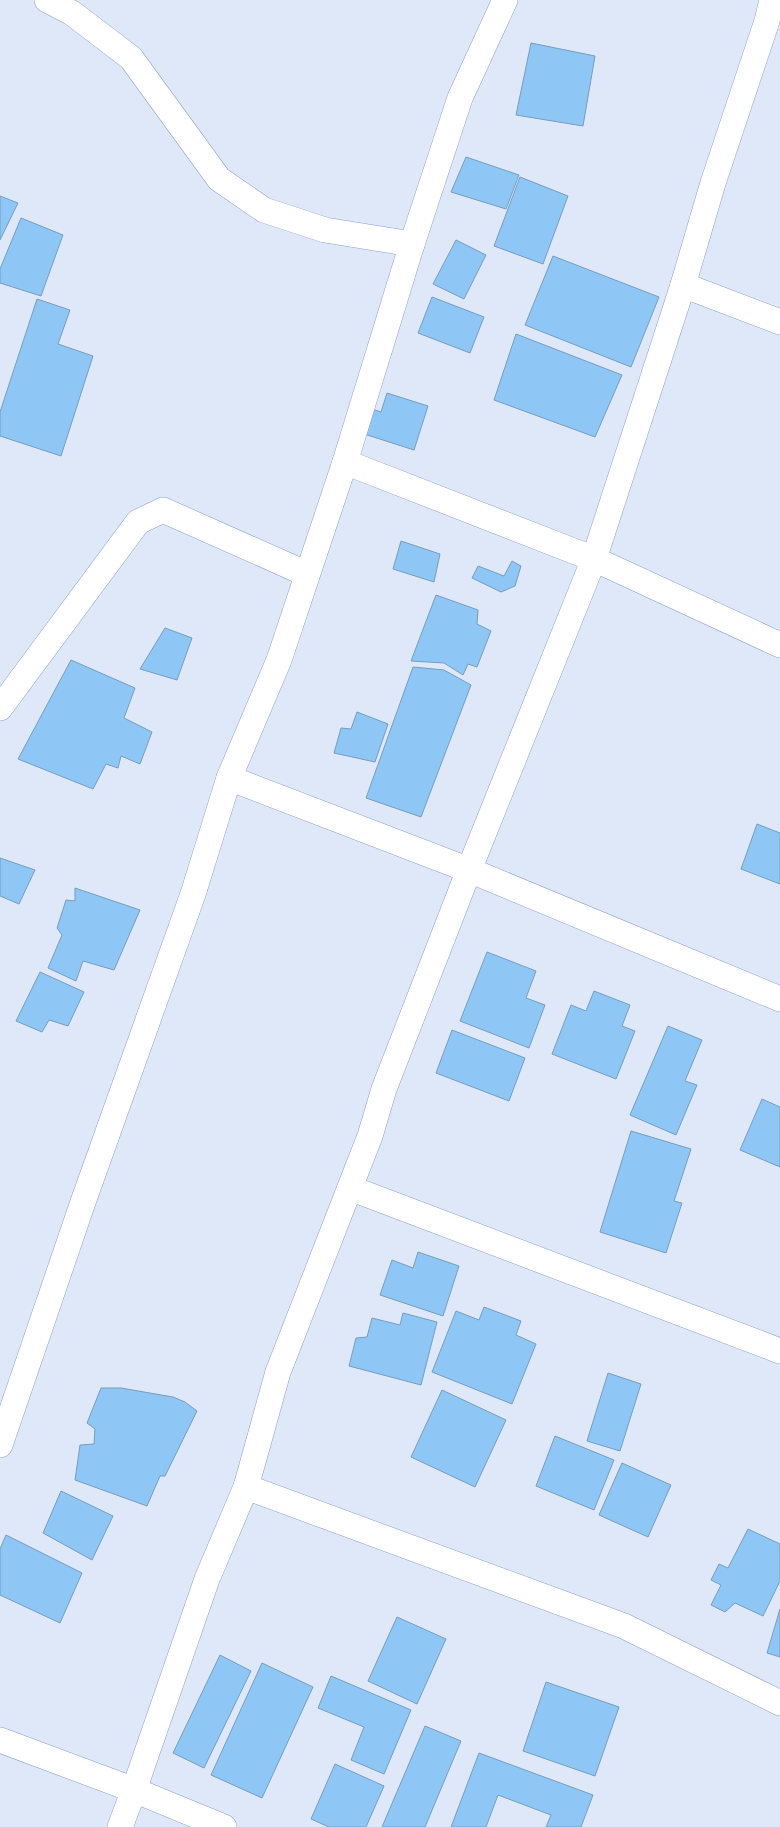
<svg xmlns="http://www.w3.org/2000/svg" width="780" height="1827" viewBox="0 0 780 1827" font-family="'Fira Sans Condensed',sans-serif">
  <rect width="100%" height="100%" fill="#dfe8f9"/>
  <g fill="#8ec7f5" stroke="#769dbd">
    <polygon points="531,43 595,56 583,126 516,115"/>
    <polygon points="466,157 519,175 506,209 451,192"/>
    <polygon points="520,177 568,196 543,264 494,246"/>
    <polygon points="0,196 18,203 0,240"/>
    <polygon points="21,218 63,235 41,296 0,283 0,269"/>
    <polygon points="456,240 486,255 464,299 433,284"/>
    <polygon points="553,256 659,297 631,367 525,325"/>
    <polygon points="432,297 484,317 470,353 418,333"/>
    <polygon points="37,299 70,310 58,344 93,356 61,456 0,436 0,412"/>
    <polygon points="516,334 622,375 595,437 494,400"/>
    <polygon points="387,393 428,406 414,450 361,433 369,408 381,412"/>
    <polygon points="401,541 440,554 434,582 393,569"/>
    <polygon points="512,561 521,566 515,586 501,592 472,578 478,566 504,576"/>
    <polygon points="436,595 478,610 477,624 491,631 477,667 468,664 463,675 444,663 411,661"/>
    <polygon points="165,628 192,638 177,680 140,669"/>
    <polygon points="71,660 135,688 124,718 152,732 140,764 121,756 118,768 106,764 93,789 18,759"/>
    <polygon points="413,667 444,670 471,685 421,817 366,798"/>
    <polygon points="357,712 388,724 375,762 334,753 341,728 351,729"/>
    <polygon points="757,824 780,833 780,884 741,869"/>
    <polygon points="0,858 35,870 19,904 0,896"/>
    <polygon points="75,888 140,910 114,970 83,961 76,981 48,968 62,935 57,928 66,900 75,901"/>
    <polygon points="487,952 536,971 526,998 545,1005 529,1048 460,1021"/>
    <polygon points="40,972 84,992 68,1026 49,1020 42,1032 16,1021"/>
    <polygon points="594,991 630,1005 622,1026 635,1031 616,1079 552,1054 571,1005 586,1011"/>
    <polygon points="668,1026 702,1040 685,1081 697,1085 676,1135 630,1115"/>
    <polygon points="452,1030 525,1058 509,1101 436,1073"/>
    <polygon points="762,1099 780,1107 780,1167 740,1150"/>
    <polygon points="631,1131 691,1149 674,1201 682,1203 666,1253 600,1232"/>
    <polygon points="418,1252 459,1266 443,1316 380,1295 392,1260 413,1268"/>
    <polygon points="484,1307 521,1321 516,1335 536,1344 512,1404 432,1372 456,1311 479,1320"/>
    <polygon points="403,1313 437,1322 421,1385 349,1366 356,1338 367,1337 372,1318 400,1325"/>
    <polygon points="608,1373 641,1384 620,1451 587,1441"/>
    <polygon points="101,1388 121,1388 173,1397 185,1402 197,1411 165,1476 160,1476 147,1506 75,1480 80,1445 94,1444 95,1429 87,1423"/>
    <polygon points="442,1390 506,1420 475,1487 411,1457"/>
    <polygon points="555,1436 614,1460 594,1510 536,1486"/>
    <polygon points="622,1463 671,1485 648,1537 599,1515"/>
    <polygon points="61,1491 113,1516 92,1560 43,1533"/>
    <polygon points="748,1529 780,1544 780,1581 763,1616 735,1603 725,1612 711,1605 721,1585 711,1580 719,1564 728,1568"/>
    <polygon points="6,1535 82,1573 60,1623 0,1595 0,1549"/>
    <polygon points="780,1609 780,1657 767,1653"/>
    <polygon points="397,1617 446,1639 417,1704 368,1681"/>
    <polygon points="220,1655 251,1671 204,1768 173,1753"/>
    <polygon points="262,1663 313,1687 262,1798 211,1775"/>
    <polygon points="331,1676 411,1710 384,1774 351,1760 364,1727 318,1708"/>
    <polygon points="546,1682 619,1707 595,1776 523,1751"/>
    <polygon points="425,1726 461,1741 425,1827 382,1827"/>
    <polygon points="479,1753 593,1795 581,1827 546,1827 551,1815 498,1795 486,1827 451,1827"/>
    <polygon points="335,1764 384,1786 366,1827 329,1827 311,1819"/>
  </g>
  <g fill="none" stroke-linecap="round" stroke-linejoin="round">
    <g stroke="#8ca1ca" stroke-width="26">
      <g id="street">
        <polyline points="47,0 72,13 131,58 219,179 264,210 325,230 412,244"/>
        <polyline points="683,285 780,322"/>
        <polyline points="345,462 594,559 780,645"/>
        <polyline points="0,708 138,522 163,510 307,574"/>
        <polyline points="229,778 469,870 780,999"/>
        <polyline points="350,1188 780,1351"/>
        <polyline points="0,1445 83,1202 193,894 229,778 279,660 345,462 412,244 460,98 505,0"/>
        <polyline points="246,1487 624,1626 780,1703"/>
        <polyline points="0,1740 134,1790 224,1827"/>
        <polyline points="120,1827 134,1790 207,1579 246,1487 278,1372 370,1136 384,1089 469,870 594,559 683,285 713,183 767,21 772,0"/>
      </g>
    </g>
    <use href="#street" stroke="#fff" stroke-width="25"/>
  </g>
</svg>
